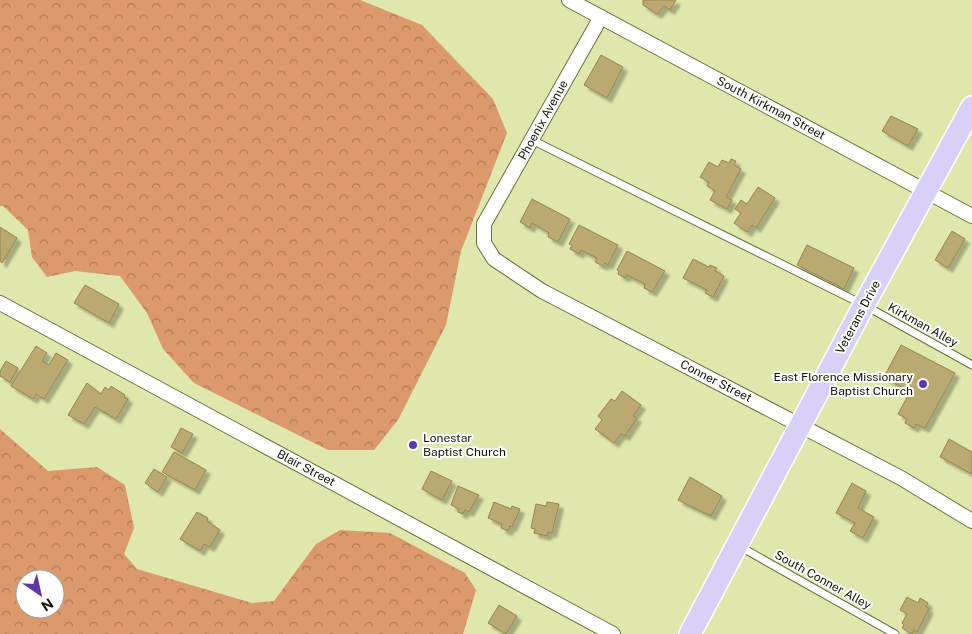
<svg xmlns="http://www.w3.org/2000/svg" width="972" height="634" viewBox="0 0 972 634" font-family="'Public Sans',sans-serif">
  <defs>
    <pattern id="forest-crowns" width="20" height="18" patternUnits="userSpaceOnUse" patternTransform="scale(1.25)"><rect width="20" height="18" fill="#db996c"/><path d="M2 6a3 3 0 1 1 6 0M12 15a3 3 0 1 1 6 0" fill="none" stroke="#b07b56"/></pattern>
    <filter id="shadow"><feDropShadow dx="4.5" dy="4.5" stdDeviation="1" flood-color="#0004"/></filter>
  </defs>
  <rect width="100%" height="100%" fill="#dfe7ac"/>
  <g fill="url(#forest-crowns)" fill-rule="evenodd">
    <polygon points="0,0 360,0 422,25 493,99 507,133 461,251 446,325 398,420 374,450 328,450 194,383 163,349 147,313 120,276 75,271 47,277 32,257 28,230 3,206 0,206"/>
    <path d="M 0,429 L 48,471 L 97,467 L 125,485 L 134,528 L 124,554 L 137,569 L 252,603 L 274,601 L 316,544 L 340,530 L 390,533 L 465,573 L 476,590 L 463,634 L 0,634 ZM 25,579 L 55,579 L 55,609 L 25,609 Z"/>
  </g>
  <g fill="#baaa71" stroke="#94854d" filter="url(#shadow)">
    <polygon points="676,0 670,10 664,6 657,14 643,5 643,0"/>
    <polygon points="601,55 623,67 607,98 584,85"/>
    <polygon points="891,116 918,129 908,146 882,131"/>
    <polygon points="731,159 736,161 734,165 741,169 726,197 732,200 727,209 710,200 715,191 707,186 709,182 700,177 709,162 718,167 722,160 729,163"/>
    <polygon points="758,187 775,198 756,228 752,225 747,232 734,223 741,213 735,209 741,200 747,204"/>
    <polygon points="532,199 570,219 558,242 548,237 549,233 532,223 530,228 520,222"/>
    <polygon points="579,225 618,245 608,265 605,263 603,266 595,262 597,258 581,250 579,254 570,249 572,245 569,244"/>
    <polygon points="0,227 17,238 2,263 0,261"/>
    <polygon points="952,231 965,239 948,268 935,260"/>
    <polygon points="807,245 854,268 844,289 797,265"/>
    <polygon points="627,251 665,271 652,292 644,288 645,284 627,275 625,278 618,274 619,271 617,270"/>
    <polygon points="693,259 709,267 710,265 717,268 715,271 724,276 713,297 705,293 707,290 683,278"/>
    <polygon points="85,285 119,304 109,323 74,303"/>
    <polygon points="901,345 955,373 925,428 916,424 914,428 905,423 907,419 898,414 910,392 884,377"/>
    <polygon points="36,346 47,353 42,361 49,365 56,353 68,360 44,399 36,394 33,399 11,386"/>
    <polygon points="6,361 18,368 10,382 0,376 0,371"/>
    <polygon points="87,383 101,394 105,387 109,390 111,386 125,395 124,397 128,399 116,419 95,407 84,424 68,415"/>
    <polygon points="622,391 641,405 633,416 637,418 625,436 621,434 614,443 595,429 602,420 598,416 611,399 615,401"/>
    <polygon points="181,428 193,434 182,453 171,447"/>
    <polygon points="949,439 972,452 972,474 940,457"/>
    <polygon points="174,452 206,470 195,490 162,472"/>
    <polygon points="154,469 167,477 158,492 145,483"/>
    <polygon points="431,471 452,481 442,500 422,489"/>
    <polygon points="690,477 722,496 711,516 678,500"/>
    <polygon points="852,483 866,491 858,508 874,517 863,538 850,531 855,523 836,513"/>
    <polygon points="458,486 479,495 469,512 465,510 463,514 458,512 459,509 451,505"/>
    <polygon points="494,502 511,509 512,506 520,509 512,527 510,526 508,531 501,528 502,524 488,518"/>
    <polygon points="547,502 559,504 552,533 548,532 547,536 534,533 535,529 531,528 536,504 546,506"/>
    <polygon points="197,512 208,518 207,521 220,530 210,547 204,544 200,551 180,539"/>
    <polygon points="907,597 918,603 920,598 928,603 926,607 929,609 917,632 914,630 912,634 902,628 904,625 902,623 907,614 900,610"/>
    <polygon points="499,605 517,616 506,634 488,623"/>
  </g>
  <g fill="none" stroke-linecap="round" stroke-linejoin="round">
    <g stroke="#6a7039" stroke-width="9">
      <g id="service">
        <polyline points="532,140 864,305 972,365"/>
        <polyline points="739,546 895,634"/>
      </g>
    </g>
    <g stroke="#6a7039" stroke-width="16">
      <g id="minor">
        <polyline points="569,0 972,216"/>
        <polyline points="601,17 484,224 484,243 494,259 542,291 901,478 972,521"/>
        <polyline points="0,303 613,634"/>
      </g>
    </g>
    <g stroke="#fff" stroke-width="24">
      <polyline id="primary" points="690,634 864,305 972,107"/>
    </g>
    <use href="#service" stroke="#fff" stroke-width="7"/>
    <use href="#minor" stroke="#fff" stroke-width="14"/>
    <use href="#primary" stroke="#d9d0f7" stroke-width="21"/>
  </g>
  <g fill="#5f35ad" stroke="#fff" stroke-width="2">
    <circle cx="923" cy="384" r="5"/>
    <circle cx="413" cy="445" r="5"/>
  </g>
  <g text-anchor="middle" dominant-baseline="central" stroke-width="4" stroke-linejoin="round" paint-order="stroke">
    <g font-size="12" fill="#101200" stroke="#fff">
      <text transform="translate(771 108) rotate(28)">South Kirkman Street</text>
      <text transform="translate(543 120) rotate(-61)">Phoenix Avenue</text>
      <text transform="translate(858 317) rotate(-62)">Veterans Drive</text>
      <text transform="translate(923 325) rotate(29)">Kirkman Alley</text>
      <text transform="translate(716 381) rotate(27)">Conner Street</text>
      <text transform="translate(306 468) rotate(28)">Blair Street</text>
      <text transform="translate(823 580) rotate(29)">South Conner Alley</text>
    </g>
    <g font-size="12" fill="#101200" stroke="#fff" text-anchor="end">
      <text x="913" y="377">East Florence Missionary<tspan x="913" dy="14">Baptist Church</tspan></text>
      <text x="423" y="438" text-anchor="start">Lonestar<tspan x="423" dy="14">Baptist Church</tspan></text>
    </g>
  </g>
  <g transform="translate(40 594) rotate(146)"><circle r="24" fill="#ffffff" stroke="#9fa099"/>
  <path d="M0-4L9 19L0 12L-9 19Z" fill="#5f35ad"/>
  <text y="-8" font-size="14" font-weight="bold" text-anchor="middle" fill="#101200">N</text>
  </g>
</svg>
